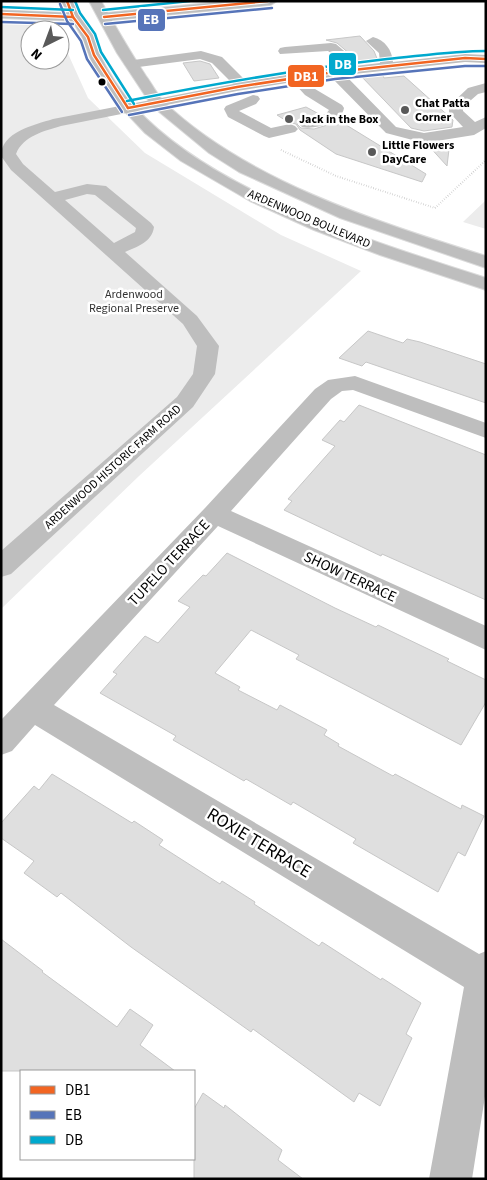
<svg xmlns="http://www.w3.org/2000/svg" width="487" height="1180" viewBox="0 0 487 1180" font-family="'Source Sans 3',sans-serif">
  <rect width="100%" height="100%" fill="#fff"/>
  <g fill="#ececec">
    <polygon points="1,22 56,26 57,30 30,30 30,60 60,60 60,36 88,98 145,153 281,235 361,271 139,476 1,609"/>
    <polygon points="486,200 486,229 463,222"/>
  </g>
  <g fill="#dfdfdf" stroke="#c7c7c7">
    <polygon points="360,36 374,51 378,61 350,65 351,55 337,43 326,40"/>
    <polygon points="200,61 210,64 219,78 194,81 183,63"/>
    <polygon points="382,73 384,78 404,76 453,120 452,127 424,131 411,128 360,75"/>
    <polygon points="306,107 319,114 301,120 297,124 301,128 314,129 334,123 337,125 343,123 426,174 422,182 336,154 300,130 296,124 288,122 277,115"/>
    <polygon points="450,141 447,166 427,144"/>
    <polygon points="368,331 403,343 407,339 420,342 486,364 486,403 366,362 362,366 339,358"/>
    <polygon points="359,405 486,455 486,600 382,554 381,556 284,510 292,501 288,499 335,446 322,440 340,420 344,422"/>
    <polygon points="227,553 335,608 376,627 378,625 449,659 447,661 486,680 486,702 461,745 296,659 299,655 251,630 215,673 240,687 238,690 277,710 280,705 327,730 324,735 339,744 338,746 393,776 395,774 461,809 462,805 484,816 465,856 458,852 438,892 353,843 356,839 293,802 291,805 246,779 244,781 173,740 176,736 100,693 117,674 113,672 145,636 158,643 190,607 178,601 203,575 206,576"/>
    <polygon points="52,774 132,823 134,821 163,840 159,845 220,884 222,881 255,902 254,904 319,946 322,942 381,980 382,978 421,1003 406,1034 412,1038 380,1106 359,1093 354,1102 253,1029 251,1032 131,947 61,893 57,897 24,873 34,861 1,838 1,823 34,786 39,790"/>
    <polygon points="1,939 43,971 42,972 117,1027 130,1009 153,1025 140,1045 175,1071 1,1071"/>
    <polygon points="203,1093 224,1108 225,1105 282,1150 278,1160 303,1179 194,1179 194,1109"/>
  </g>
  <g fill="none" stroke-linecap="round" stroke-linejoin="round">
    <g stroke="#dbdbdb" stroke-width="2">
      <g id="major">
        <path d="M 61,1 L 73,1 C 79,14 89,24 94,37 C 97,42 97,47 99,52 C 107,71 120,90 134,106 C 214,194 375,242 486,278 L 486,290 L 380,255 L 314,230 L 250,201 L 181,161 L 145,133 L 115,101 L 94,68 L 82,37 Z"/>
        <path d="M 89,1 L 101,1 C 116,27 130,52 146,76 C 152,84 157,94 163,101 C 246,181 378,222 486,256 L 486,268 L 340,218 L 239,172 L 209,153 L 152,106 L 117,53 Z"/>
      </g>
    </g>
    <g stroke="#dbdbdb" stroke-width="2">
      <g id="highway">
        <polygon points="231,1 277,1 271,5 104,21 98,17 104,13"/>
        <polygon points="1,10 73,13 79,17 73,21 1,18"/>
      </g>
    </g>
    <polyline stroke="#b9b9b9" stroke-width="2" stroke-dasharray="0.5 2" stroke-linecap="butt" points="281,150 336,176 435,208 486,160"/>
    <g fill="#bebebe" fill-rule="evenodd">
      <path d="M 373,37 C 385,40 392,50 393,62 L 465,54 L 486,55 L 486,63 L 465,62 L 345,75 L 396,127 L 424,133 L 463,127 L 449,112 L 449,106 L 468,88 L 486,83 L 486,92 L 478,94 L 463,107 L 463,111 L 475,122 L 486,117 L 486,128 L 474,135 L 424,143 L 386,133 L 331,77 L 307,80 L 315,89 L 342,105 L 344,108 C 342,122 315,130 302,127 L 299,124 L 302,121 L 326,114 L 329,110 L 305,95 L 293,82 L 237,91 L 61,126 C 44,131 23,136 16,154 L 23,164 L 55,192 L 87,184 L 106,186 L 151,223 L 154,227 C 152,242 137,247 125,252 L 197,316 L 219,346 L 215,374 L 193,407 L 11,574 L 1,577 L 1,551 L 177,397 L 193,374 L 197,346 L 183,324 L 11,170 L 1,156 C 1,132 34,125 53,119 L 233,84 L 212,63 L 200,59 L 131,68 L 124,64 L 126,61 L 201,51 L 222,57 L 246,81 L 333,68 L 331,65 L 336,57 L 328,51 L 280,54 L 278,51 L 280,48 L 285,47 L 331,43 L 336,44 L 350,56 L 346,67 L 380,63 L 379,53 L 366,41 ZM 87,194 L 95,195 L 136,228 L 135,232 L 114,243 L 65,200 Z"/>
      <polygon points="253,95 258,96 260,99 256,104 239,111 271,128 290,124 295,126 298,129 295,132 269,138 264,136 228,117 224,109 226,106"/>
      <polygon points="355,376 486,423 486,438 353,390 342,391 331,399 231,511 486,626 486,650 218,526 54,705 479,954 486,951 486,1090 472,1179 429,1179 464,987 35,725 12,751 1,755 1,720 205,508 315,389 328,380"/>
    </g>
    <use href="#major" fill="#bebebe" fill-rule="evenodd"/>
    <use href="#highway" fill="#bebebe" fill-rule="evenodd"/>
    <g stroke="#fff" stroke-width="4.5">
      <g id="bus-1">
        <polyline points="67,1 73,17 88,37 94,55 128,108"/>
        <polyline points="1,14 73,17"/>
        <polyline points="104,17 268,1"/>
        <polyline points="128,108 237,87 334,72 465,58 486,59"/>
      </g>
    </g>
    <g stroke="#fff" stroke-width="4.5">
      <g id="bus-2">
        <polyline points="60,4 67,21 81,41 87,59 122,112"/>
        <polyline points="1,22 73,24"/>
        <polyline points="105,24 272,8"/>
        <polyline points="129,115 238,94 335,79 465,66 486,66"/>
      </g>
    </g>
    <g stroke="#fff" stroke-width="4.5">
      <g id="bus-3">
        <polyline points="75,1 80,13 95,34 101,52 134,104"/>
        <polyline points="1,7 73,10"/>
        <polyline points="103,10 190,1"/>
        <path d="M 127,101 C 213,84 300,69 387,59 C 420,56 453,51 486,51"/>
      </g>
    </g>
    <use href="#bus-1" stroke="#f26522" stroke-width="2.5"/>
    <use href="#bus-2" stroke="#5674b9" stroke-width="2.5"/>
    <use href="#bus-3" stroke="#00a9ce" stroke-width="2.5"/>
  </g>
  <circle fill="#000" stroke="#fff" stroke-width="2" cx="102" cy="82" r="4.5"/>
  <g fill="#595959" stroke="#fff" stroke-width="2">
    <circle cx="405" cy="110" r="5"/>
    <circle cx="289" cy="119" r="5"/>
    <circle cx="372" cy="152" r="5"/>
  </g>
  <g text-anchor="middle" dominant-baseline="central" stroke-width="5" stroke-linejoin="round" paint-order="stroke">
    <g font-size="12" font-weight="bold" fill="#000" stroke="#fff" text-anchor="start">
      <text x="415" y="103">Chat Patta<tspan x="415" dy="14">Corner</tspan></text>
      <text x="299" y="119">Jack in the Box</text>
      <text x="382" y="145">Little Flowers<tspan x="382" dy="14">DayCare</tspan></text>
    </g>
    <g font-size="12" fill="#000" stroke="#fff">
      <text transform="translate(309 219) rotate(23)">ARDENWOOD BOULEVARD</text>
      <text transform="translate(113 467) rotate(-42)">ARDENWOOD HISTORIC FARM ROAD</text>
    </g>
    <g font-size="12" fill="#333" stroke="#fff">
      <text x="134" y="294">Ardenwood<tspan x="134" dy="14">Regional Preserve</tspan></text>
    </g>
    <g font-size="15" fill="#000" stroke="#fff">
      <text transform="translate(169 563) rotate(-47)">TUPELO TERRACE</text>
      <text transform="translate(350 577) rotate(25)">SHOW TERRACE</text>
    </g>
    <g font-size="18" fill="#000" stroke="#fff">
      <text transform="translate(259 843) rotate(31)">ROXIE TERRACE</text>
    </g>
  </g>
  <g stroke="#fff" stroke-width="2">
    <rect x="137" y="8" width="29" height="24" rx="5" fill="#5674b9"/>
    <rect x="328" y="52" width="29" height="24" rx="5" fill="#00a9ce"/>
    <rect x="287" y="64" width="38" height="24" rx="5" fill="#f26522"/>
  </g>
  <g font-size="14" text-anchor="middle" font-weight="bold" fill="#fff">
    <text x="151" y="24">EB</text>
    <text x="343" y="69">DB</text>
    <text x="306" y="81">DB1</text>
  </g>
  <rect width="487" height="1180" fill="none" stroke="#000000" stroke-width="5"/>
  <rect x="20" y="1070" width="175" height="90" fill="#ffffff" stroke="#999999"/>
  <rect x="30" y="1086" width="25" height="8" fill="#f26522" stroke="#999999"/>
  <text x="65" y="1095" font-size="15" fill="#000000">DB1</text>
  <rect x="30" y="1111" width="25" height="8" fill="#5674b9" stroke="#999999"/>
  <text x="65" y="1120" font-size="15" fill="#000000">EB</text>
  <rect x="30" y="1136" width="25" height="8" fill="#00a9ce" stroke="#999999"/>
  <text x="65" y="1145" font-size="15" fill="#000000">DB</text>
  <g transform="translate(45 45) rotate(222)"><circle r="24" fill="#ffffff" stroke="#999999"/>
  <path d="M0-4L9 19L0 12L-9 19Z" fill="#595959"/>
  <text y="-8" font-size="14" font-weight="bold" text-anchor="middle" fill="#000000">N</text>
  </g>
</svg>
